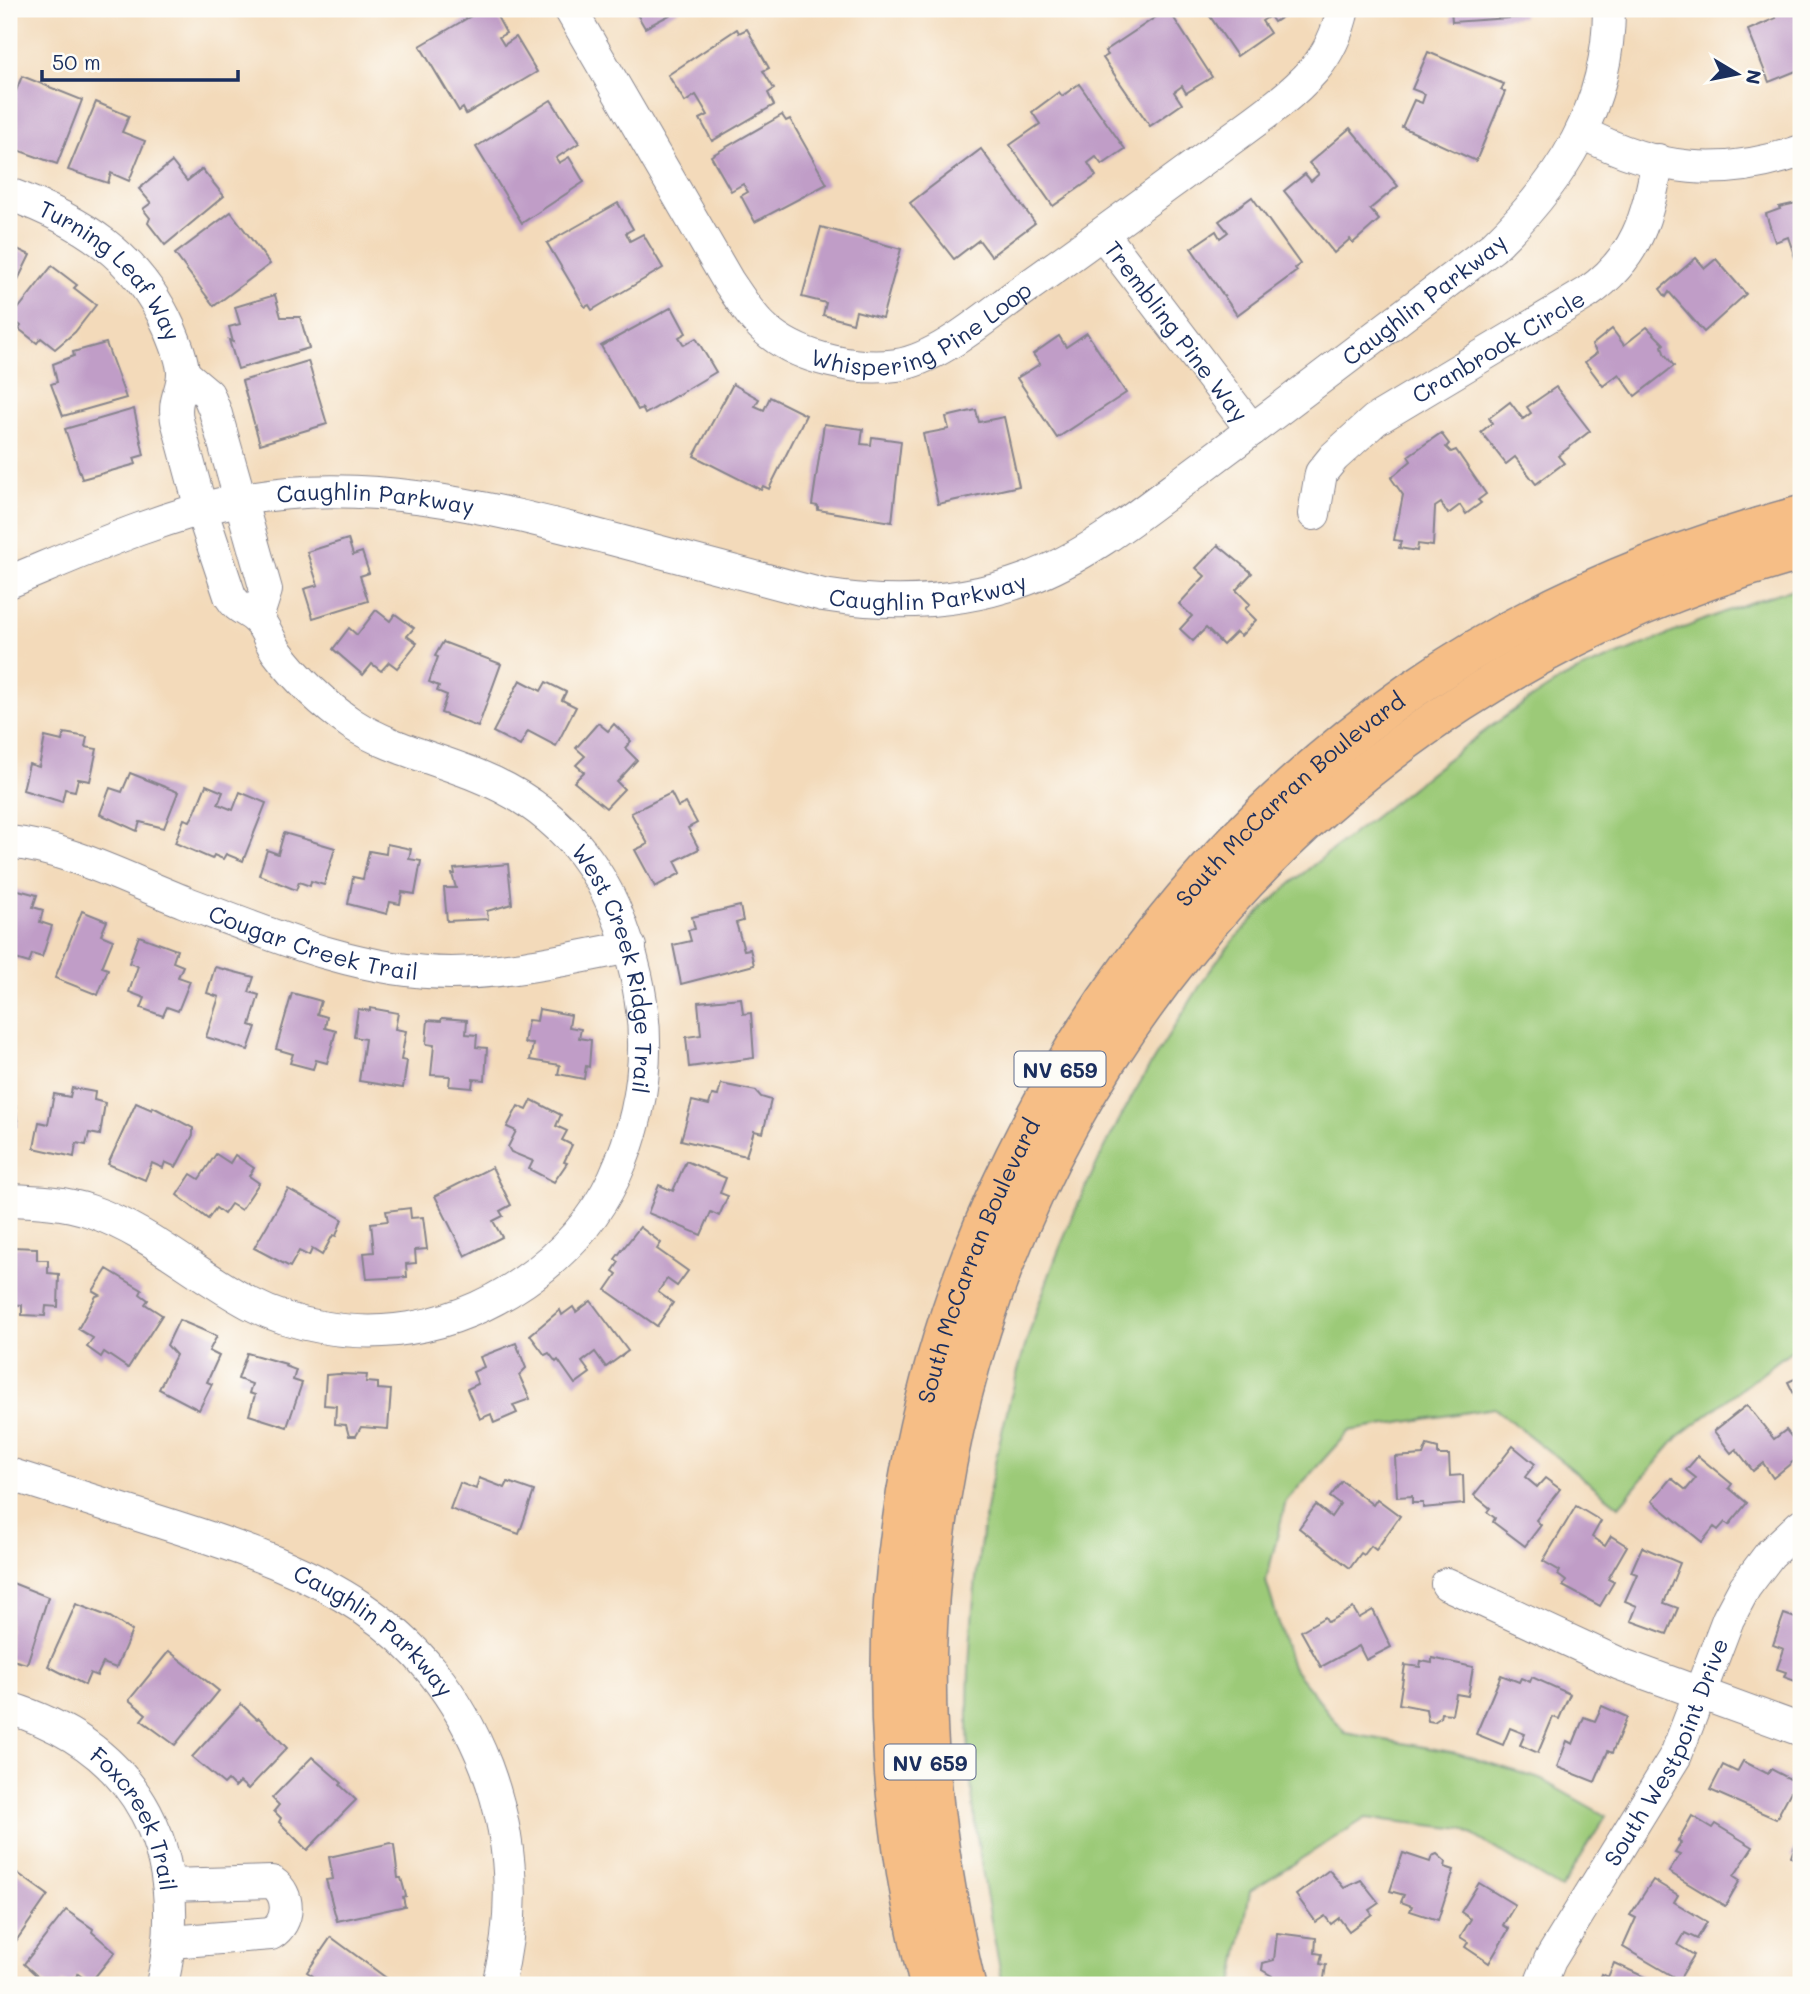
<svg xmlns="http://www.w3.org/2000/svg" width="1810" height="1994" viewBox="0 0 1810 1994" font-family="Mali,sans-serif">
  <rect width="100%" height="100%" fill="#fdfcf7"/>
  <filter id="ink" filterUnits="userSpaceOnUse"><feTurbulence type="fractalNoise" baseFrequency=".0143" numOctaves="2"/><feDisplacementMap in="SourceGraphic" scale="14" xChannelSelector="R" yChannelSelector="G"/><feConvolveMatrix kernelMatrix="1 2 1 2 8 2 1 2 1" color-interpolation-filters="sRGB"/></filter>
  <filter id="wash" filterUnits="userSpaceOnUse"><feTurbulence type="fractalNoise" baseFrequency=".00686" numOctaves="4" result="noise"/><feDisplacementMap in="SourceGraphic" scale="28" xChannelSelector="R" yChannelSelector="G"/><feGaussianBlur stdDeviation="1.57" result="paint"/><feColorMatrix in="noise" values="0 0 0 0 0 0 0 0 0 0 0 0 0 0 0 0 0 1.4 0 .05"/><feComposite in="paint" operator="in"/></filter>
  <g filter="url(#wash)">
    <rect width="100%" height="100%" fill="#f3daba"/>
    <path fill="#9cca78" stroke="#5c7c6b" stroke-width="2" d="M 1801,587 L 1801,1343 L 1678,1437 L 1619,1506 L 1494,1408 L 1349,1431 L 1286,1501 L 1266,1581 L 1292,1667 L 1345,1733 L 1457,1753 L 1540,1779 L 1606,1816 L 1561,1889 L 1463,1829 L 1366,1818 L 1250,1891 L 1233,1985 L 1003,1985 C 986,1895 967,1803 968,1710 C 970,1472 1042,1232 1171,1032 C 1187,1008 1202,980 1220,957 C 1270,893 1337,847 1400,797 C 1451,756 1503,715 1559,681 C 1582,667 1609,659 1633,649 C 1689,626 1743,602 1801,587 Z"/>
    <g id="blocks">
      <g fill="#c09dc7">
        <polygon points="483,9 493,9 506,33 499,37 504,45 516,37 537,72 466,114 463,108 459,111 420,46"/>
        <polygon points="634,9 681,9 645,28"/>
        <polygon points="1168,9 1212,77 1186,93 1182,86 1174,92 1182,104 1150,126 1103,58 1108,55 1105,51"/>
        <polygon points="1205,9 1294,9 1274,22 1270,16 1262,21 1270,33 1237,56"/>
        <polygon points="1451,9 1523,9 1523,17 1452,22"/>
        <polygon points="1789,9 1801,9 1801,69 1769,82 1748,30 1776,18 1774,15"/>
        <polygon points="737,29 739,33 747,29 769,68 763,71 774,89 768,93 774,105 712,141 700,119 708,115 696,95 685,102 668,75"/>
        <polygon points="1428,52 1504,84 1501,90 1505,92 1476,161 1402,127 1414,100 1422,103 1425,94 1412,89"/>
        <polygon points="22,76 82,100 57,164 9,147 9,108"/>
        <polygon points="1079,84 1125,149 1102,165 1096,157 1088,163 1096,176 1053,206 1010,145 1040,124 1032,112 1059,92 1062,96"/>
        <polygon points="551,100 579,143 556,158 559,163 569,157 584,182 522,223 476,147"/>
        <polygon points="96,102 129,116 122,132 145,141 129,181 111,173 108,183 68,170"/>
        <polygon points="782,115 786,121 790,119 827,184 755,222 741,196 748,192 743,184 731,191 711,156"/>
        <polygon points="1350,128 1398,186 1370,209 1379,220 1353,243 1350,239 1334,253 1284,191 1305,174 1311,181 1319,174 1309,163"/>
        <polygon points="981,149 1035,223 991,256 979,240 954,259 910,203"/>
        <polygon points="172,162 187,181 202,169 224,196 165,245 148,223 150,218 143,209 151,203 139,189"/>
        <polygon points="1252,197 1300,264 1295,268 1297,271 1237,315 1191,248 1216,231 1220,238 1228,232 1219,221"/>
        <polygon points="1801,202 1801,275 1788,237 1775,242 1766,214 1780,209 1779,207"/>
        <polygon points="618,203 633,229 626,233 630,241 643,234 663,268 592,310 589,305 585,307 547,243"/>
        <polygon points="231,212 270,264 214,306 175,254"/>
        <polygon points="821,227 901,249 882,318 856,311 853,323 823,315 826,303 802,297"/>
        <polygon points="13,247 30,255 9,298 9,250"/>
        <polygon points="1696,258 1705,268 1716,259 1746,294 1704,332 1669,292 1666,297 1660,289"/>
        <polygon points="52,266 77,285 74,288 96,305 75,332 55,349 41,338 37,343 19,329 21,326 11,318"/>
        <polygon points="275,295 281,317 300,317 309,348 238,369 229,340 233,342 229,327 240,324 235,307"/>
        <polygon points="672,307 686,333 679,337 684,345 696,338 716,372 645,414 642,408 638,410 601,346"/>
        <polygon points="1647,327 1664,344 1662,346 1664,353 1674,366 1635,396 1619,374 1603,386 1585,362 1597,353 1592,345 1612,329 1624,345"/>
        <polygon points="1087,333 1126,393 1057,438 1017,378 1040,364 1033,354 1059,336 1066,347"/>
        <polygon points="106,343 126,398 63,416 51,384 57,382 53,364 74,356 73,352"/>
        <polygon points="308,361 327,424 260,444 242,381"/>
        <polygon points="733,384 759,399 755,406 764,410 770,397 806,415 769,489 763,486 761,490 694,456"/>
        <polygon points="1556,387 1590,431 1558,456 1564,463 1536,484 1515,457 1506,464 1481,432 1492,423 1489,418 1510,402 1523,419 1531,413 1527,407"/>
        <polygon points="134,409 144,455 134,458 136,464 82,479 65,429"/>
        <polygon points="976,410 979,422 1004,417 1019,486 938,504 923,434 949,429 946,417"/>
        <polygon points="824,424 863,429 861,444 871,445 872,437 901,441 892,522 818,510 818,506 812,505"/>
        <polygon points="1441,433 1449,444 1446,447 1451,452 1456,450 1486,494 1478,500 1481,503 1466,514 1460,505 1448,514 1441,503 1435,507 1433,546 1418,544 1417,551 1399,548 1401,541 1394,540 1403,495 1391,478 1411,461 1408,456"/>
        <polygon points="348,539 353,555 362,552 369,573 360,576 368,601 313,618 304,589 318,585 307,552"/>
        <polygon points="1218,545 1252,573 1236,590 1250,604 1245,609 1256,620 1241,636 1236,632 1223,645 1206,628 1193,641 1180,629 1192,616 1179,604 1205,576 1196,568"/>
        <polygon points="376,610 390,621 395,614 414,628 407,636 417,643 397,668 389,662 381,671 372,664 363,675 333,649 349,628 357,635"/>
        <polygon points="443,642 501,664 478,727 441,713 447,695 437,691 439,686 429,682 438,657 435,656"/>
        <polygon points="520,680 541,691 546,682 566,692 562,700 576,707 556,746 528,731 520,746 493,732"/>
        <polygon points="598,723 608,731 614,724 631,741 625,748 637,760 617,782 624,789 606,808 574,782 584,772 576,765 585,756 576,748"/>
        <polygon points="64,733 87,737 85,747 97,749 90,781 78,779 75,791 65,789 62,802 23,790 29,764 39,767 45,737 62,741"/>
        <polygon points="130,773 178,792 164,828 140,822 137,831 100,814 110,788 122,792"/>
        <polygon points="206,785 223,792 218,804 233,810 240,792 266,803 243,861 226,854 223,859 214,855 212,859 175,843 184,819 190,821 195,812"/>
        <polygon points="671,793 678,807 686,803 697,823 688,828 699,849 675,861 681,873 655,887 635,850 648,844 631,813"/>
        <polygon points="284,833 335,848 324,885 311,881 310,886 299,882 296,890 259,875 267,850 278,854"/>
        <polygon points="387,844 411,849 409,859 421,861 415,894 402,892 400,904 390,902 387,914 348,904 353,877 363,879 369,851 386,854"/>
        <polygon points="508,864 512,904 487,911 488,919 447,921 444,888 456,888 452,874 455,874 454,869"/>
        <polygon points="11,888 37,895 33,907 43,910 40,922 52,926 42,957 32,954 29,963 9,957"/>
        <polygon points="740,906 743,921 736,923 737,926 744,950 750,949 754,965 681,984 673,945 691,941 688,930 695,929 692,917"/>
        <polygon points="82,911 107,921 101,935 113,940 102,967 108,969 98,995 55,978"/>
        <polygon points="139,936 177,950 173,962 183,966 178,977 190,981 178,1011 167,1007 163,1016 141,1008 145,998 129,992 138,966 129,963"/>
        <polygon points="215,967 254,977 249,992 259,995 250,1025 256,1027 248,1050 206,1037 219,997 207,993"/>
        <polygon points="292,993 321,1001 317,1014 327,1017 325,1028 336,1031 327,1063 316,1060 313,1069 290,1063 293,1054 276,1049"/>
        <polygon points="741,998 743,1014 751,1013 754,1058 689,1067 686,1037 701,1035 698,1002"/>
        <polygon points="370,1008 398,1013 395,1029 406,1031 401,1060 407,1061 403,1088 359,1081 365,1039 354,1037 358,1009 370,1011"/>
        <polygon points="539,1009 571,1015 569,1027 581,1029 579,1038 591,1040 589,1067 586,1066 584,1079 558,1074 560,1065 530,1060 533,1044 524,1043 528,1020 537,1021"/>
        <polygon points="442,1018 467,1020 466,1034 477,1035 476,1047 487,1048 485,1080 473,1079 472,1088 449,1086 450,1076 431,1075 434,1045 426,1044 428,1020 441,1021"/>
        <polygon points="12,1083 18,1126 9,1128 9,1084"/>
        <polygon points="721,1084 756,1091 761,1097 771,1100 763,1133 754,1131 746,1156 681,1140 692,1101 709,1105 712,1095 718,1096"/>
        <polygon points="72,1088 95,1092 94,1100 105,1103 100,1135 89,1133 86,1145 76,1143 74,1157 34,1148 39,1122 48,1124 54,1094 70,1097"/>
        <polygon points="532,1100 561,1115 556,1126 567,1131 562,1140 572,1145 564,1162 567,1163 554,1182 529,1169 533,1161 511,1152 508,1147 516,1131 507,1127 518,1106 527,1110"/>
        <polygon points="136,1103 152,1110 153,1107 193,1128 193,1135 176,1167 165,1162 163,1168 152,1163 145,1180 108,1164"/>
        <polygon points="216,1154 230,1163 235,1155 254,1168 249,1176 259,1183 241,1210 231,1204 224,1214 216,1208 208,1219 177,1195 191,1174 199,1179"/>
        <polygon points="686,1161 726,1178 720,1193 728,1196 719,1216 711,1212 701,1235 648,1213 659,1185 673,1191"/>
        <polygon points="492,1167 511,1205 500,1211 503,1216 493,1221 502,1237 465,1256 435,1196"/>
        <polygon points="288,1189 342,1219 336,1236 333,1235 322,1255 312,1249 309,1256 299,1251 290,1267 254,1248"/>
        <polygon points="410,1208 411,1218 423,1217 427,1249 415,1250 416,1263 406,1264 407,1277 367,1279 364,1253 374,1252 371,1223 388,1221 386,1211"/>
        <polygon points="640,1227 661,1243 657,1249 688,1271 677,1286 667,1279 658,1292 673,1303 657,1326 606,1290 617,1274 613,1271 619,1262 615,1259"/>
        <polygon points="11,1247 37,1248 37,1260 48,1260 48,1273 59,1274 58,1307 46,1306 45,1316 22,1315 22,1305 9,1304"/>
        <polygon points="107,1269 142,1290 140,1294 148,1300 145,1304 162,1315 128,1368 104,1352 101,1357 87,1347 93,1338 78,1329 96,1296 100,1295 93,1291"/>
        <polygon points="591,1301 628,1351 606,1367 595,1352 582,1362 590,1373 575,1384 558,1360 556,1362 549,1353 545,1355 530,1335 560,1310 562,1315 573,1307 576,1312"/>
        <polygon points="179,1320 217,1336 209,1351 219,1356 207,1382 212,1384 199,1410 159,1389 176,1355 167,1345"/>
        <polygon points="516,1343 526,1368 519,1375 530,1399 513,1405 517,1413 494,1423 491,1414 480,1419 467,1389 478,1384 473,1372 484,1367 480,1357"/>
        <polygon points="247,1353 286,1364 285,1366 296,1370 293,1380 302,1383 287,1427 249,1415 255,1395 249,1393 252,1384 238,1379"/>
        <polygon points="339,1374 367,1375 366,1382 378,1383 378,1389 391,1390 388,1429 361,1427 356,1436 349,1436 346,1425 335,1424 336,1406 324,1405 326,1375"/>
        <polygon points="1801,1376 1801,1408 1788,1382"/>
        <polygon points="1747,1405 1774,1439 1786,1430 1801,1449 1794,1458 1795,1460 1773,1478 1763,1463 1753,1471 1736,1449 1731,1453 1714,1431"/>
        <polygon points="1427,1445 1438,1448 1438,1455 1449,1455 1450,1476 1463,1475 1464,1504 1423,1508 1423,1503 1412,1503 1412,1496 1397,1497 1395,1457 1423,1455"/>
        <polygon points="1513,1446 1535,1464 1525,1477 1537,1487 1545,1478 1560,1489 1536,1520 1541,1525 1525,1546 1493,1522 1495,1518 1487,1512 1490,1508 1474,1495"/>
        <polygon points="1698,1456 1732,1484 1729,1488 1747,1503 1729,1525 1725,1522 1718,1530 1714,1527 1702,1542 1652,1501 1671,1478 1686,1490 1696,1478 1686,1470"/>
        <polygon points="479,1478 505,1488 508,1482 534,1491 519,1534 450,1509 460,1483 476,1489"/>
        <polygon points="1342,1481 1373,1505 1377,1499 1400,1516 1376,1550 1371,1546 1364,1555 1361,1553 1350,1568 1299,1528 1316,1505 1331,1517 1340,1504 1330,1497"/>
        <polygon points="1576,1506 1601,1521 1592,1537 1605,1546 1611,1536 1627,1546 1608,1579 1614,1582 1600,1606 1563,1586 1566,1581 1558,1575 1560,1571 1543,1561"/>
        <polygon points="1642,1547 1680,1563 1664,1603 1678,1608 1667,1634 1631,1621 1637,1606 1625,1601 1637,1574 1631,1572"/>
        <polygon points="10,1582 48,1597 27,1664 9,1659"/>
        <polygon points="76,1604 110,1617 132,1631 116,1668 103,1663 97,1676 90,1673 85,1685 48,1666"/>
        <polygon points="1353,1608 1359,1618 1373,1610 1391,1647 1366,1660 1359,1646 1321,1667 1301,1631 1325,1617 1328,1622"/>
        <polygon points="1784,1614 1801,1620 1801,1683 1784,1677 1786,1672 1777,1669 1784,1649 1773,1645"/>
        <polygon points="169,1651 219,1691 175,1745 141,1720 146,1714 129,1700"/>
        <polygon points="1432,1658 1473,1667 1468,1696 1456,1694 1452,1714 1441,1713 1440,1718 1434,1722 1428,1721 1426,1709 1399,1704 1405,1665 1420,1667 1421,1661 1432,1663"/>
        <polygon points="1501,1675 1519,1682 1521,1678 1530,1682 1532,1677 1570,1694 1559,1719 1553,1717 1538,1753 1520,1745 1525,1734 1510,1728 1503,1745 1476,1734"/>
        <polygon points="241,1704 257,1719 259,1718 287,1748 248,1789 240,1782 235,1787 228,1780 224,1784 192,1757"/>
        <polygon points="1602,1706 1627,1717 1612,1753 1608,1751 1595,1782 1557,1767 1567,1741 1573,1744 1584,1717 1595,1721"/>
        <polygon points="312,1757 342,1783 340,1785 356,1800 307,1850 279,1822 281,1818 274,1811 279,1805 272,1798"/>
        <polygon points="1743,1761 1768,1774 1771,1769 1796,1782 1776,1819 1710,1790 1723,1765 1737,1772"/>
        <polygon points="1692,1816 1712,1828 1715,1824 1753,1847 1734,1876 1740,1880 1725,1906 1669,1872 1680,1855 1675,1853 1681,1843 1678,1841"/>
        <polygon points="1801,1828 1801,1861 1791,1857"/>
        <polygon points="391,1843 394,1845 398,1878 401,1878 406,1896 403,1897 405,1906 337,1921 326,1880 333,1879 329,1857"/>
        <polygon points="1403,1853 1430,1862 1432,1856 1437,1854 1446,1862 1445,1867 1454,1870 1438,1920 1410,1911 1412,1906 1401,1902 1404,1895 1390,1891"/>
        <polygon points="9,1867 48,1895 9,1951"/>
        <polygon points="1329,1870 1344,1888 1361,1880 1379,1903 1369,1910 1372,1914 1349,1931 1339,1918 1331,1924 1325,1916 1316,1922 1296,1895"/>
        <polygon points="1653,1880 1678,1895 1674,1902 1707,1922 1697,1939 1685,1933 1678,1945 1694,1955 1679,1980 1623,1947 1636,1918 1630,1915"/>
        <polygon points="1479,1883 1515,1905 1503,1925 1509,1929 1489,1963 1465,1947 1468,1942 1460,1937 1471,1919 1461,1912"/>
        <polygon points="66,1910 93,1929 92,1932 115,1952 90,1983 78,1974 70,1985 62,1982 60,1985 47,1985 24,1964"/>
        <polygon points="1277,1933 1316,1938 1315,1953 1322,1954 1320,1964 1326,1965 1323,1985 1271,1985 1272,1976 1262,1970 1263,1963 1274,1960"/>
        <polygon points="331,1937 389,1980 385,1985 306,1984 313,1976 307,1972"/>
        <polygon points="1614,1963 1649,1979 1646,1985 1591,1985 1592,1981 1598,1984 1602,1974 1608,1977"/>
      </g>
    </g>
  </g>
  <g filter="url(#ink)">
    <use href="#blocks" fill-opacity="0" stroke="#87848c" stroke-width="2"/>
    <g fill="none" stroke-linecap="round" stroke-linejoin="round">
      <g stroke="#87848c" stroke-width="34">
        <g id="minor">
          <path id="s1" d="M 570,9 L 728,281 C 741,300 753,320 771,334 C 803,359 858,371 897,365 C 939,359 989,314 1023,290 C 1087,245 1149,199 1212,153 C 1246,127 1286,102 1314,70 C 1330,51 1338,32 1343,9"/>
          <path d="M 1583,133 C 1657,172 1723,178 1801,151"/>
          <path id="s2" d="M 9,194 C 80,220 137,255 169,327 C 174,339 183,359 183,373 C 183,391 173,399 177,420 L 201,509 L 230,596 C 239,611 248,609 258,620 C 266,628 270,642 277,652 C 298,680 323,704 352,724 C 389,748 435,758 476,775 C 569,812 614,880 636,975 C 652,1045 644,1113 614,1178 C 575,1260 487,1320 396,1330 C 349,1335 293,1326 251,1304 C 196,1275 149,1231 90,1211 C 64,1202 36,1201 9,1200"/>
          <path id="s3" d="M 1103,234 L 1252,430"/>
          <polyline points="183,373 208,394 215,411 266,590 257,618"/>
          <path id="s4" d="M 1314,514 L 1321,473 L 1334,457 L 1375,420 L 1587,293 C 1638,257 1647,218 1658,160"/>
          <path id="s5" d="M 9,582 C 84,551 158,517 238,500 C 363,475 487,507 608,538 C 679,557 751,576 823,595 C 892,606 960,604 1027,579 C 1092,555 1149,506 1205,465 C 1302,393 1397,320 1493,247 C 1562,181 1609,107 1609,9"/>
          <path id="s6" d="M 9,842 C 69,848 128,880 185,902 C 269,934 359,973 451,973 C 510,973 572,958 630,947"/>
          <path id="s7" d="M 9,1474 C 64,1492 120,1509 176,1527 C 317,1572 428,1618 486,1766 C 513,1838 517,1911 498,1985"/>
          <polyline points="1447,1584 1620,1664 1801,1730"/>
          <path id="s8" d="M 9,1708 C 141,1749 191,1854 162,1985"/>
          <path d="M 169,1885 L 272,1882 C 291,1895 290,1922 271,1934 L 171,1942"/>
          <path id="s9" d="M 1540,1985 L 1550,1960 L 1676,1755 L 1728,1619 L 1745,1587 L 1770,1554 L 1801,1525"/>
        </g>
      </g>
      <g stroke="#87848c" stroke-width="41">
        <g id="major">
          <path id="s10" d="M 929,1985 C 911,1911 898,1836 893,1759 C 864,1343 1071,928 1412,690 C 1530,608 1663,552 1801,515"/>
          <path d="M 966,1985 C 939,1868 922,1749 928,1627 C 952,1117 1309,682 1801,552"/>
        </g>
      </g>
      <use href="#minor" stroke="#fff" stroke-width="32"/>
      <use href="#major" stroke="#f6be86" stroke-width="38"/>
    </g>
  </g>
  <g text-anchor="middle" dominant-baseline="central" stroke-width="7" stroke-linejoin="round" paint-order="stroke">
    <g fill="#fdfcf7" stroke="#5f6c8c" stroke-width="2">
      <rect x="1014.5" y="1051.5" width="91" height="35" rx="5"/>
      <rect x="884.5" y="1744.5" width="91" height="35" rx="5"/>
    </g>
    <g font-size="21" font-weight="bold" fill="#1b2f5e">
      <text x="1060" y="1069">NV 659</text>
      <text x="930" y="1762">NV 659</text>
    </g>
    <g font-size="23" fill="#1b2f5e" stroke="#fdfcf7">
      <text stroke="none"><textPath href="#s2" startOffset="131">Turning Leaf Way</textPath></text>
      <text stroke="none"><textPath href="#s5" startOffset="1535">Caughlin Parkway</textPath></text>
      <text stroke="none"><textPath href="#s1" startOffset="550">Whispering Pine Loop</textPath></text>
      <text stroke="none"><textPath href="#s3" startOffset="122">Trembling Pine Way</textPath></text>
      <text stroke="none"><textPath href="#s4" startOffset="261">Cranbrook Circle</textPath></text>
      <text stroke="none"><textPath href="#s5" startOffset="382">Caughlin Parkway</textPath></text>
      <text stroke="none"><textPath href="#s5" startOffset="947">Caughlin Parkway</textPath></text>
      <text stroke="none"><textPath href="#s10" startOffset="1306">South McCarran Boulevard</textPath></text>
      <text stroke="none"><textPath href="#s6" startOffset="322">Cougar Creek Trail</textPath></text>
      <text stroke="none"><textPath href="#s2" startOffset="1064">West Creek Ridge Trail</textPath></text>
      <text stroke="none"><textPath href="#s10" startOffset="740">South McCarran Boulevard</textPath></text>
      <text stroke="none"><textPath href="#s7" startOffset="402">Caughlin Parkway</textPath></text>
      <text stroke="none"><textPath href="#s9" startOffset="266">South Westpoint Drive</textPath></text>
      <text stroke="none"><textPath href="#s8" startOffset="177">Foxcreek Trail</textPath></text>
    </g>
  </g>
  <rect width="1810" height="1994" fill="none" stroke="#fdfcf7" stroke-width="35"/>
  <g transform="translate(1737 74) rotate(100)" stroke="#fdfcf7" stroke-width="5" paint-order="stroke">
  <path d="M0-5L12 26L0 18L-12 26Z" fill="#1b2f5e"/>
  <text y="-10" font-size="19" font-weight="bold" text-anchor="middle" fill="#1b2f5e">N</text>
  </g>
  <path d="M42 70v10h196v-10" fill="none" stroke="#1b2f5e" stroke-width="3.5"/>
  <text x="52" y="70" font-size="21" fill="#1b2f5e" stroke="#fdfcf7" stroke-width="5" paint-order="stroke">50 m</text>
</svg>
